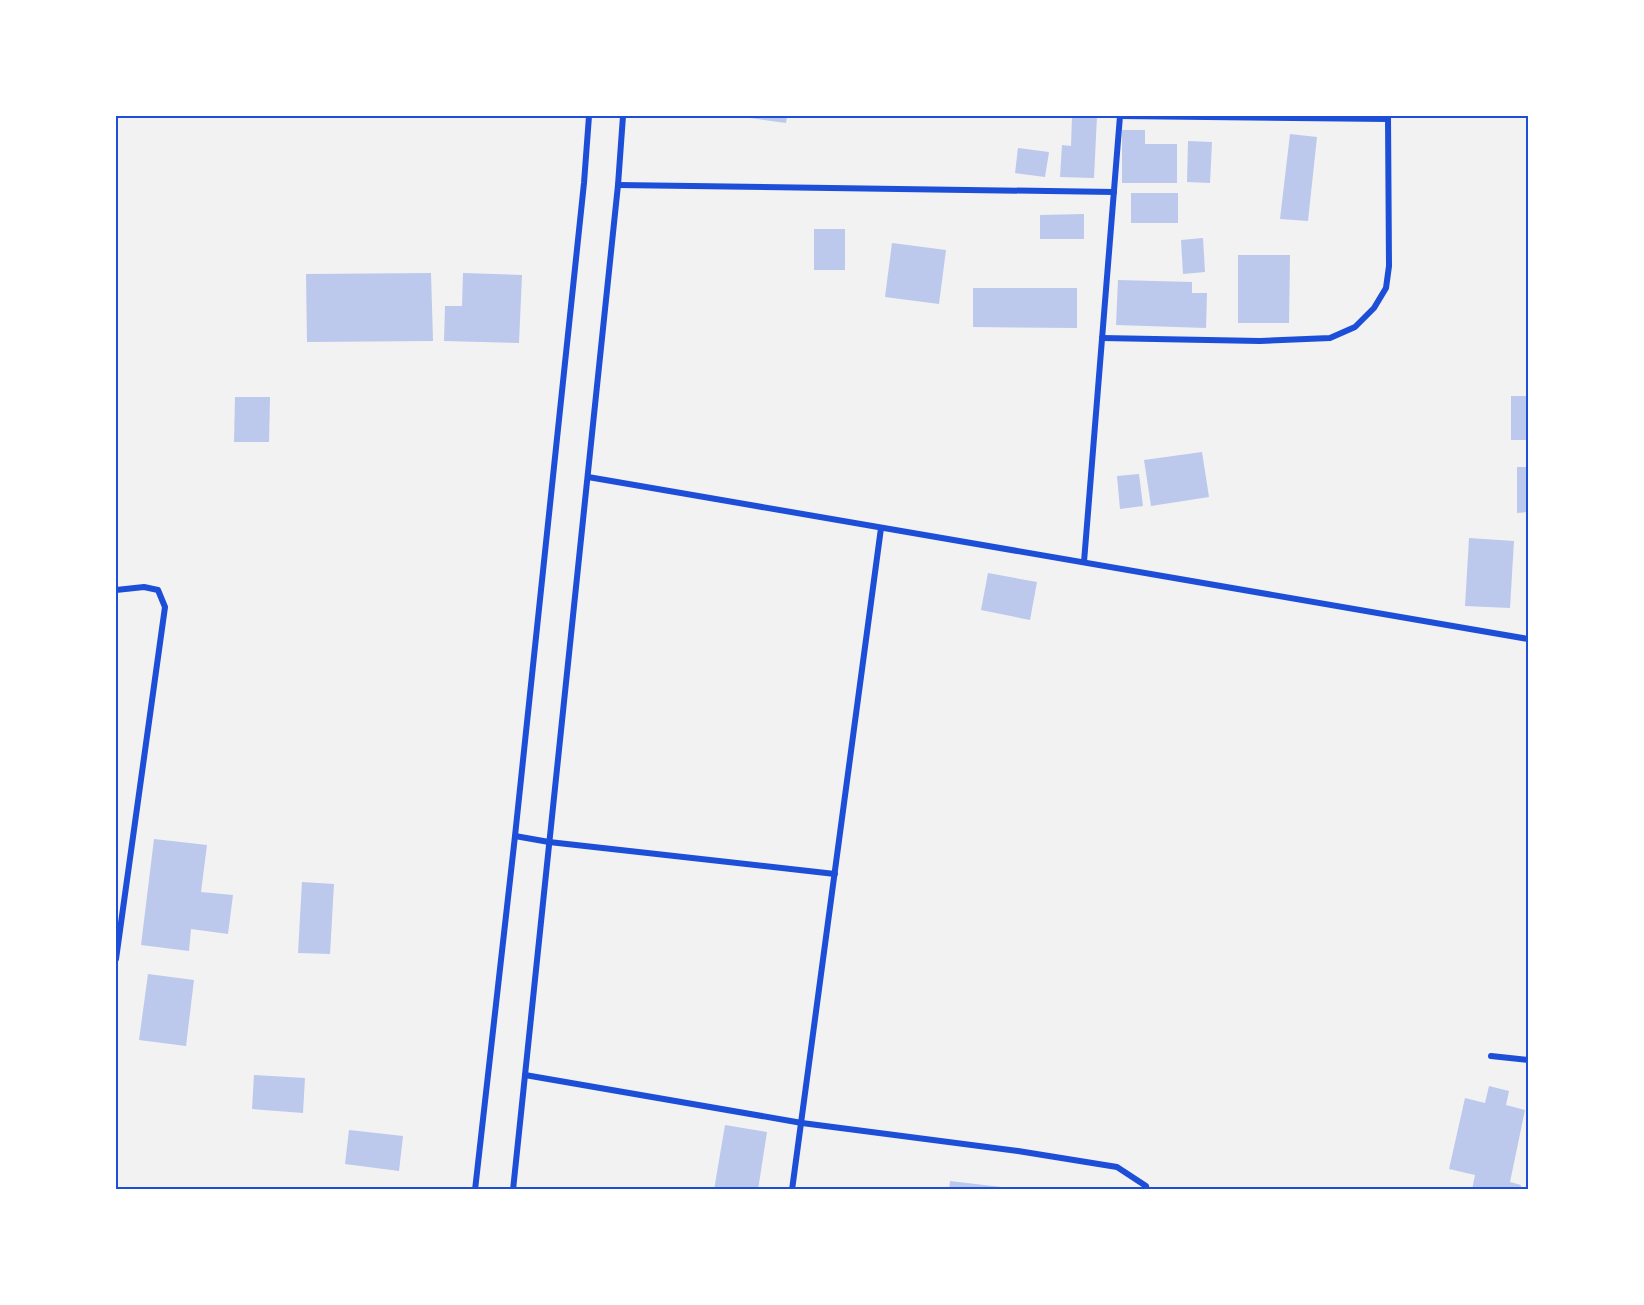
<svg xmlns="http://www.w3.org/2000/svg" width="1644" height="1305" viewBox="0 0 1644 1305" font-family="Inter,sans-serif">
  <rect width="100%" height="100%" fill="#f2f2f2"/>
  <g fill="#bdc9ec">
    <polygon points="750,116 787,116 786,123 750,118"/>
    <polygon points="1072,116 1097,116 1094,178 1060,177 1062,145 1071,146"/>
    <polygon points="1122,130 1145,130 1145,144 1177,144 1177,183 1122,183"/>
    <polygon points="1290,134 1317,137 1308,221 1280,219"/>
    <polygon points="1188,141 1212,142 1210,183 1187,182"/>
    <polygon points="1018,148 1049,152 1045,177 1015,173"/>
    <rect x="1131" y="193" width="47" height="30"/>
    <polygon points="1084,214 1084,239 1040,239 1040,215"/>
    <rect x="814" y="229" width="31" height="41"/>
    <polygon points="1203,238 1205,272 1183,274 1181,240"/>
    <polygon points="892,243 946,250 939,304 885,297"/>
    <polygon points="1238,255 1290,255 1289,323 1238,323"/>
    <polygon points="431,273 433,341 307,342 306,274"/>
    <polygon points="463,273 522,275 519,343 444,341 445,306 462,306"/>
    <polygon points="1118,280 1192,282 1192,293 1207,293 1206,328 1116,325"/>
    <polygon points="973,288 1077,288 1077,328 973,327"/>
    <rect x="1511" y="396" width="17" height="44"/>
    <polygon points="235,397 270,397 269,442 234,442"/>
    <polygon points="1202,452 1209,497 1151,506 1144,460"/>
    <polygon points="1517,467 1528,467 1528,512 1517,513"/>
    <polygon points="1139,474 1143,506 1120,509 1117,476"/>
    <polygon points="1469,538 1514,541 1510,608 1465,606"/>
    <polygon points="988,573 1037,582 1030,620 981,610"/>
    <polygon points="154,839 207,845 201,892 233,895 228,934 191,929 189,951 141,945"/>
    <polygon points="302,882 334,884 330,954 298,953"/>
    <polygon points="148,974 194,980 186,1046 139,1040"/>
    <polygon points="254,1075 305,1078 303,1113 252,1109"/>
    <polygon points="1489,1086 1509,1091 1506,1105 1525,1110 1510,1182 1521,1185 1520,1190 1472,1190 1475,1175 1449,1169 1465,1098 1485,1103"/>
    <polygon points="725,1125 767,1132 758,1190 714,1190"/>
    <polygon points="349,1130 403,1136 399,1171 345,1164"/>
    <polygon points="950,1181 1010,1188 1010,1190 949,1190"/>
  </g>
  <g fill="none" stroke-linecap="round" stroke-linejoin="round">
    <g stroke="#1d4ed8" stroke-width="6">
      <polyline points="1120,116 1388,119"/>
      <polyline points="618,185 1114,192"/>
      <polyline points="1102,338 1260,341 1330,338 1355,327 1374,308 1386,288 1389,266 1388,116"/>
      <polyline points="588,477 1528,639"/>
      <polyline points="1084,562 1120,116"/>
      <polyline points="116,590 144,587 158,590 165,607 116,959"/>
      <polyline points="515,836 549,842 835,874"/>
      <polyline points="1491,1056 1528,1060"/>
      <polyline points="525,1075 802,1123 1018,1151 1117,1167 1146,1186 1147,1190"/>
      <polyline points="475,1190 515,836 584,183 589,116"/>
      <polyline points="513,1190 618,185 623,116"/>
      <polyline points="792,1190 881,528"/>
    </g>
  </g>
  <rect width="1644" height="1305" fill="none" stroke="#ffffff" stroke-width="234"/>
  <rect x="117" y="117" width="1410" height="1071" fill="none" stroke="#1d4ed8" stroke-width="2"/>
</svg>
